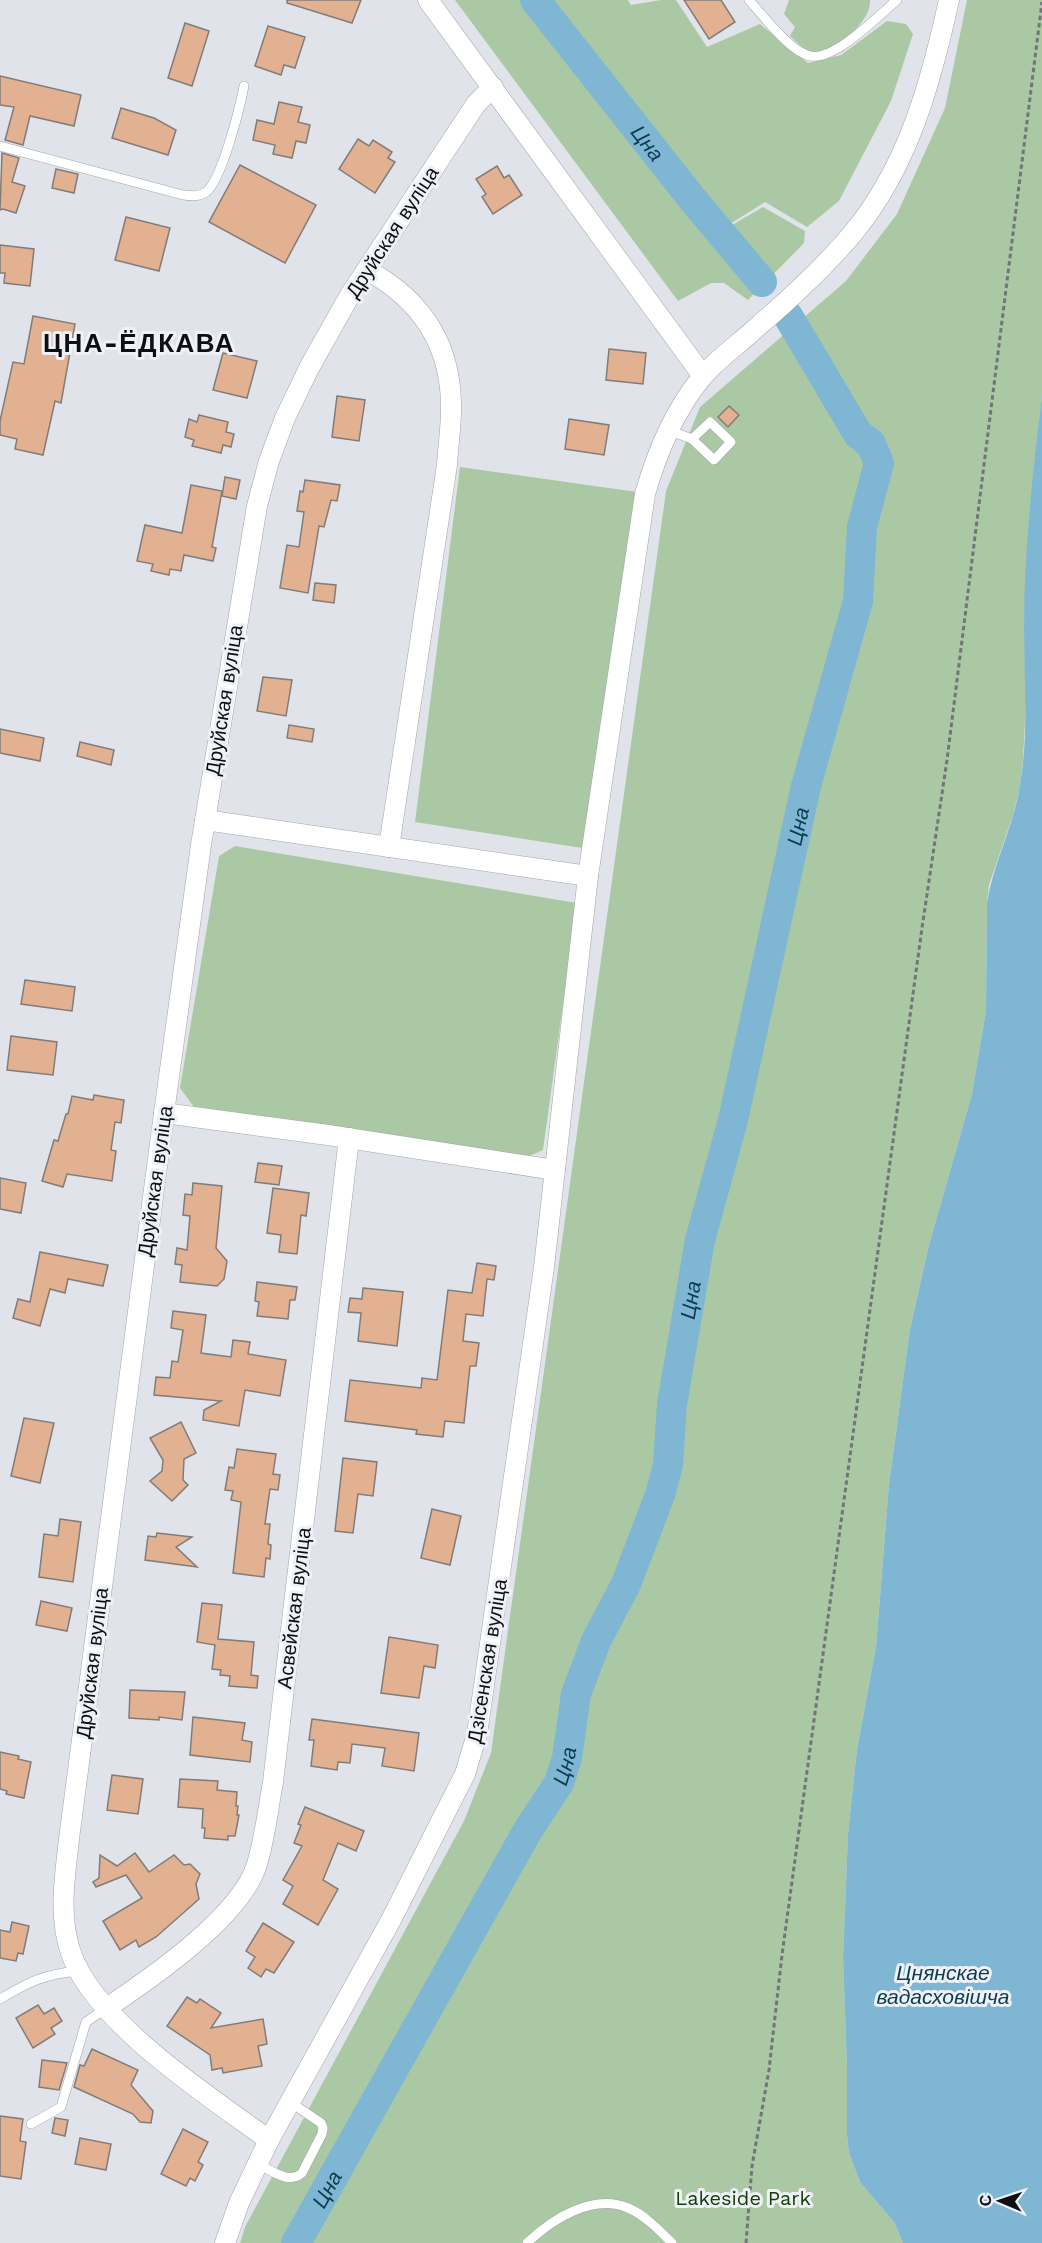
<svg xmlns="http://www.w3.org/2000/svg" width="1042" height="2243" viewBox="0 0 1042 2243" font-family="'Work Sans',sans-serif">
  <rect width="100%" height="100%" fill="#e0e4ea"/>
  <g fill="#abc8a4">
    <polygon points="455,0 530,0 715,235 763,207 805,231 804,243 748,300 724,283 711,283 678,301"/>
    <polygon points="541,0 628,0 631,5 661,0 676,0 707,47 760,24 808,63 841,55 887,21 906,24 913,34 891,101 839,201 807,227 765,202 725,227"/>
    <path d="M 789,0 L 870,0 C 872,21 835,53 814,52 C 805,51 797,42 790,36 L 795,27 L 784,14 Z"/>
    <polygon points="967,0 1042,0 1042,395 1028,532 1024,626 1026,702 1023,760 1020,787 1013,815 989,885 987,903 986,1011 972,1094 929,1245 910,1329 889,1484 876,1647 857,1749 848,1834 843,1958 847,2066 847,2135 849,2153 860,2182 894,2222 903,2243 240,2243 245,2227 464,1821 491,1753 666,491 700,407 846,281 897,214 945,108"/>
    <polygon points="460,467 637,492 582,848 415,822"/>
    <polygon points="235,846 577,903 543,1150 520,1160 194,1107 180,1088 219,856"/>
  </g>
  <path fill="#7fb6d3" d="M 1042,395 L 1042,2243 L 903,2243 L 894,2222 L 860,2182 L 849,2153 L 847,2135 L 847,2066 L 843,1958 L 848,1834 L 857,1749 L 876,1647 L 889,1484 L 910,1329 L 929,1245 L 972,1094 L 986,1011 L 987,903 C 993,863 1014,826 1020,785 C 1029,732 1024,679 1024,626 C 1024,549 1033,471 1042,395 Z"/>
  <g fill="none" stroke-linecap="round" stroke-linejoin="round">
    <g stroke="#7fb6d3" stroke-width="30">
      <path id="s1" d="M 535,0 L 694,201 L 762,282"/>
      <path id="s2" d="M 296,2243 L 528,1830 L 559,1783 L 567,1758 L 576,1694 L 596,1641 L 626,1584 L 661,1492 L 668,1464 L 672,1404 L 700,1240 L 733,1120 L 806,786 L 858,601 L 862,527 L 879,463 L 871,444 L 858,434 L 788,316"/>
    </g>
  </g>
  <g fill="#e1b192" stroke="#827c78" stroke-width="1.5">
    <polygon points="287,0 361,0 352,23 287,3"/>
    <polygon points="684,0 721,0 735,22 709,39"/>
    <polygon points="185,23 209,31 192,86 168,78"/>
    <polygon points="268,26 305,37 295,68 284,65 281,75 255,66"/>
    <polygon points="0,76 81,95 74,126 30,116 23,145 5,140 14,107 0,105"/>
    <polygon points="279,102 302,107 298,122 310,125 306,143 296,141 292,158 273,154 275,145 253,140 257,120 274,124"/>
    <polygon points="121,108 154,118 176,130 168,155 112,138"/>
    <polygon points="358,139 369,146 373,140 392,152 388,158 395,162 375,193 339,169"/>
    <polygon points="2,153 19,158 12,182 25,186 16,213 3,209 0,210"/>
    <polygon points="240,165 316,205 285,263 209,222"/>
    <polygon points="497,166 504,178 509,175 522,195 493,214 482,197 486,194 476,179"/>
    <polygon points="56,169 78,174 74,193 52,188"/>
    <polygon points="126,217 170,228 159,271 115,260"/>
    <polygon points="0,245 34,249 30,286 4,283 5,273 0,273"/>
    <polygon points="33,316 75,324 61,403 55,401 43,455 15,449 17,439 0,435 0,421 13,362 24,364"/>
    <polygon points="609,349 646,353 643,384 606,380"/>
    <polygon points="223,353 257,361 247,398 213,390"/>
    <polygon points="337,396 365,400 359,441 332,437"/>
    <polygon points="729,406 739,415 728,427 718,417"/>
    <polygon points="199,415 228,422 226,432 234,434 231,447 223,445 221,453 192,446 194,440 185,437 189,419 197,422"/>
    <polygon points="569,419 609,425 604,455 565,449"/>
    <polygon points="225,477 240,480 236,499 222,496"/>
    <polygon points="305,480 340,485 337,501 331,500 324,527 319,526 308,593 280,588 287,545 299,547 304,512 297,511 300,491 303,492"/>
    <polygon points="191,485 222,491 212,547 216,548 213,561 184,555 181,571 170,569 169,575 151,571 153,564 137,561 145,525 182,533"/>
    <polygon points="315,583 336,585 334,603 313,600"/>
    <polygon points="263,677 292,680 286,716 257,711"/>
    <polygon points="289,725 314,729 312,742 287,738"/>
    <polygon points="0,729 44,738 40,761 0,753"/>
    <polygon points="80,742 114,750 111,765 77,756"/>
    <polygon points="25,980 75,987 72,1011 21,1004"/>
    <polygon points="11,1036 57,1042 53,1075 7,1070"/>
    <polygon points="94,1095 124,1100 121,1123 115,1122 111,1150 116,1151 112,1181 67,1174 63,1187 42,1181 54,1140 58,1141 66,1114 68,1114 72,1096 93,1100"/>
    <polygon points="258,1163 282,1166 279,1185 255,1182"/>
    <polygon points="0,1178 26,1183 21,1213 0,1209"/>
    <polygon points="193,1183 222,1186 216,1248 227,1261 224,1279 217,1286 180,1282 182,1265 175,1264 177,1248 187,1250 190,1216 183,1215 185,1194 192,1195"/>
    <polygon points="273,1188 309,1193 306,1216 301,1215 297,1254 279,1252 281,1235 267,1233"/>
    <polygon points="40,1252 108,1265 103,1286 68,1279 65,1293 50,1289 40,1326 13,1318 18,1299 30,1302"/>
    <polygon points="477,1263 496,1266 494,1280 487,1279 483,1316 466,1314 463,1341 479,1343 476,1366 470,1366 464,1423 445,1421 443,1437 416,1434 417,1430 345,1421 350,1380 421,1388 422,1378 437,1380 448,1290 472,1293"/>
    <polygon points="257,1282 297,1287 295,1300 290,1300 288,1319 257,1316 259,1302 255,1301"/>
    <polygon points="363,1288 403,1292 397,1346 358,1341 361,1313 348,1312 350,1298 362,1299"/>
    <polygon points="173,1311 206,1315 201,1353 231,1357 233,1340 250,1342 248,1354 286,1360 280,1396 245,1390 239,1426 203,1420 204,1410 221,1401 154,1395 156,1377 170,1378 172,1361 178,1362 183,1330 171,1328"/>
    <polygon points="24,1418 54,1423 40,1483 11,1476"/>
    <polygon points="181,1422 196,1453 184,1459 183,1480 188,1485 172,1501 150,1481 162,1471 163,1460 150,1438"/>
    <polygon points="237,1449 276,1454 273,1474 280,1475 278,1490 270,1489 265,1524 270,1524 268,1544 271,1545 270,1559 266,1558 264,1577 233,1573 241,1502 231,1500 233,1491 225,1490 229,1467 234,1468"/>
    <polygon points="343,1458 377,1462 373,1496 358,1494 353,1533 335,1531"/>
    <polygon points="432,1509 461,1516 450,1565 421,1558"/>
    <polygon points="60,1519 81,1522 73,1582 39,1577 44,1534 58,1536"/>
    <polygon points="157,1533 192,1537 176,1547 197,1567 145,1560 148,1536 156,1537"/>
    <polygon points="41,1601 72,1608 67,1631 36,1625"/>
    <polygon points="202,1603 222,1605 218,1639 254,1642 251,1675 258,1676 257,1688 229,1686 230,1676 220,1675 221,1670 212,1669 215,1645 197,1642"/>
    <polygon points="389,1637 438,1645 435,1668 424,1666 419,1698 381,1693"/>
    <polygon points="130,1690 185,1692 182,1720 159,1717 159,1720 129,1718"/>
    <polygon points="193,1717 245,1723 242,1740 252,1742 250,1762 190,1755"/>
    <polygon points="312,1719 419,1733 414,1771 382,1766 385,1748 352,1744 350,1763 338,1762 337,1770 311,1766 314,1740 309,1740"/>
    <polygon points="0,1752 19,1756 18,1759 31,1762 24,1798 6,1794 7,1791 0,1789"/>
    <polygon points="112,1775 143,1779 138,1814 107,1810"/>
    <polygon points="180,1779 218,1781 217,1790 237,1792 236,1806 238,1806 237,1815 239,1815 235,1836 228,1836 228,1840 204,1838 205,1828 202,1828 203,1809 178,1807"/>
    <polygon points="305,1807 364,1831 356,1851 338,1843 323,1880 338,1889 318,1925 283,1904 293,1886 283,1880 302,1846 294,1843 301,1825 298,1824"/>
    <polygon points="135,1853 149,1872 174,1855 184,1865 190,1864 200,1874 196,1884 199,1899 156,1937 139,1947 136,1940 120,1950 103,1921 142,1898 126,1875 96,1887 93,1882 99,1878 100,1855 117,1866"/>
    <polygon points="12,1922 29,1926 23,1954 18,1953 16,1961 0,1958 0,1930 10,1932"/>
    <polygon points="263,1923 294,1942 274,1973 266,1969 261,1977 248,1968 255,1957 246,1951"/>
    <polygon points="187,1997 197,2003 200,1999 221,2013 211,2028 263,2019 267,2044 258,2046 262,2066 223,2073 222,2068 212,2070 210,2055 167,2026"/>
    <polygon points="38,2005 44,2014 54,2008 62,2021 51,2028 55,2034 33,2048 16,2018"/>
    <polygon points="92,2049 138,2070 131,2085 153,2111 151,2123 140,2122 133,2114 74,2087 80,2065 84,2066"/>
    <polygon points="42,2060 67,2063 59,2090 39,2087"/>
    <polygon points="0,2116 23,2119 20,2141 26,2142 21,2179 0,2176"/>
    <polygon points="55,2118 68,2120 65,2136 52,2133"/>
    <polygon points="183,2129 208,2142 198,2162 203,2165 195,2181 190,2178 186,2186 161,2174"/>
    <polygon points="80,2138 111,2144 106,2170 75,2164"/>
  </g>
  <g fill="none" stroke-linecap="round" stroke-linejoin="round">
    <g stroke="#a2a5aa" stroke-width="10">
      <g id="service">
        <path d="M 749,0 C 763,16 790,51 810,56 C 835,61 879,15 897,0"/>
        <path d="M 0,146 L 183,195 C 191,196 199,197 206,192 C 222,180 240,107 244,86"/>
        <polyline points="668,430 692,439 714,460 731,442 710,422 692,439"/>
        <path d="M 0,1999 C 31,1981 44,1974 80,1971"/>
        <polyline points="31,2124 61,2107 86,2022 105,2009"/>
        <path d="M 258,2164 C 271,2170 289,2185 302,2173 L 322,2134 L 323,2128 L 321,2123 L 290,2102"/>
        <path d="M 527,2243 C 552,2219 593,2193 628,2208 C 645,2215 660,2231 672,2243"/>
      </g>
    </g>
    <g stroke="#a2a5aa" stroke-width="21">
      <g id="minor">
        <polyline points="428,0 703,376"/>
        <path d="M 367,270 C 422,300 452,346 451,410 C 451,428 448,447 447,465 L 389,847"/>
        <polyline points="205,820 588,876"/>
        <polyline points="164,1113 328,1135 555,1170"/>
        <path d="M 105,2009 C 150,1979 242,1916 257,1864 C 265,1838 268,1809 273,1782 L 349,1138"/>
        <path d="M 269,2140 C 210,2097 94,2022 71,1953 C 58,1916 65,1876 69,1839 L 164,1113 L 201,845 L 257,506 L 269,461 L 285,418 L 309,368 L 350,295 L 476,104 L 493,87"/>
        <path d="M 225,2243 L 239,2203 L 269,2140 L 391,1920 L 465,1774 L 477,1734 L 544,1267 L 588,876 L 645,494 C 657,452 674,411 702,377 C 717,359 739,344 756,328 C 791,298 824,268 853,233 C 908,167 931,82 949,0"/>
      </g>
    </g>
    <polyline stroke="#727578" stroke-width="3" stroke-dasharray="4.5 3" stroke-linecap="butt" points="746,2243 752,2166 769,2070 782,1955 922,928 947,760 1042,2"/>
    <use href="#service" stroke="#fff" stroke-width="9"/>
    <use href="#minor" stroke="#fff" stroke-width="20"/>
  </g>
  <g text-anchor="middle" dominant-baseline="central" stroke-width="6" stroke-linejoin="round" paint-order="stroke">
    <g font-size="20" fill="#0d0f10" stroke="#eef1f7">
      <text transform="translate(392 232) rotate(-57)">Друйская вуліца</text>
      <text transform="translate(224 700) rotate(-81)">Друйская вуліца</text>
      <text transform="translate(155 1181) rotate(-82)">Друйская вуліца</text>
      <text transform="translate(294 1608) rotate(-83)">Асвейская вуліца</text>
      <text transform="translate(487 1661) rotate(-81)">Дзісенская вуліца</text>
      <text transform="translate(92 1663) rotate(-83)">Друйская вуліца</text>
    </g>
    <g font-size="20" fill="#134002" stroke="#eef1f7">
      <text x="743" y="2198">Lakeside Park</text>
    </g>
    <g font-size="21" font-style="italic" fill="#0c3c50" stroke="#eef1f7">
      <text stroke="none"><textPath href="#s1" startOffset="182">Цна</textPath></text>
      <text stroke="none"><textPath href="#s2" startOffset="1521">Цна</textPath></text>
      <text stroke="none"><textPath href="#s2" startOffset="1035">Цна</textPath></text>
      <text stroke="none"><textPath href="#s2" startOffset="548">Цна</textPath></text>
      <text x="943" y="1972">Цнянскае<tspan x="943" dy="24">вадасховішча</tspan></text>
      <text stroke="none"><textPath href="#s2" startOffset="62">Цна</textPath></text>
    </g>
    <g font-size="26" font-weight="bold" letter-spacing="1.5" fill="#0d0f10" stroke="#eef1f7">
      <text x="139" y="343">ЦНА-ЁДКАВА</text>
    </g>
  </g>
  <g transform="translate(1000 2201) rotate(272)" stroke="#eef1f7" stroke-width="4.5" paint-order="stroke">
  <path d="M0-4.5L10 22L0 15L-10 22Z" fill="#0d0f10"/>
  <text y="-9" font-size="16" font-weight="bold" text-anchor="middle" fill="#0d0f10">С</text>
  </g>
</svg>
